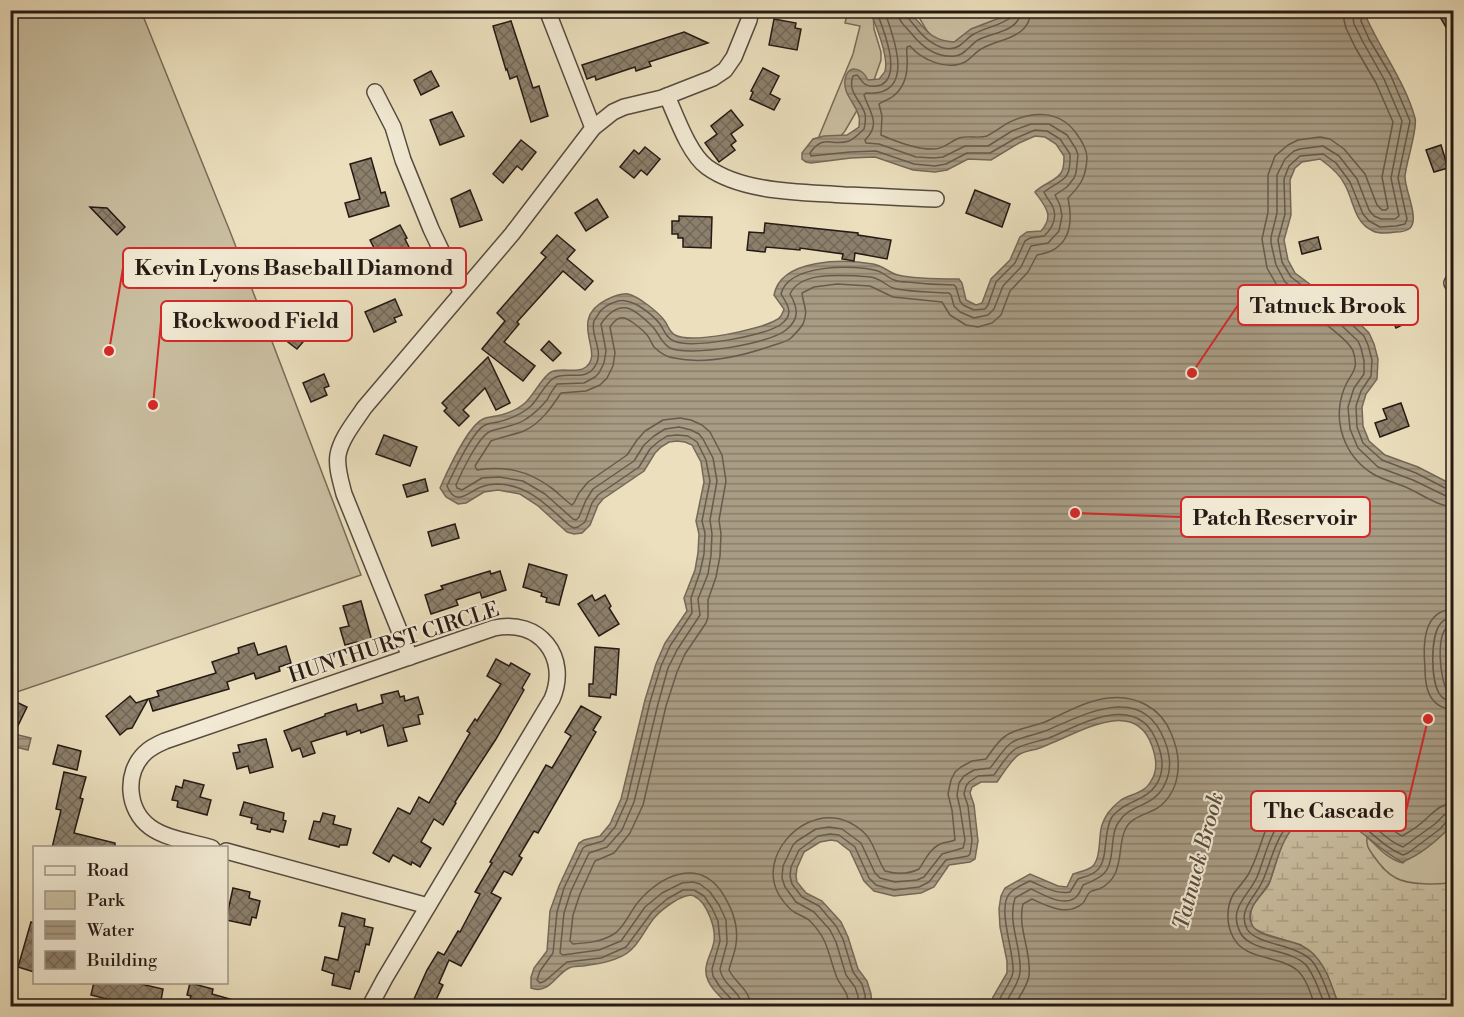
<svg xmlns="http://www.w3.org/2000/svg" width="1464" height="1017" viewBox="0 0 1464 1017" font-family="'Libre Bodoni',serif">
  <defs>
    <pattern id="wetland-marsh" width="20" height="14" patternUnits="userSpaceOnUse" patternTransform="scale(1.5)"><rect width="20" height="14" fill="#c9bea0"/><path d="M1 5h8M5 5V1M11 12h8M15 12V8" fill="none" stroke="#aca389"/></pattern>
    <pattern id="water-rules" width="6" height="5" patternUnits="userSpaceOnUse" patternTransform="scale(1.5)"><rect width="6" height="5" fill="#a89c84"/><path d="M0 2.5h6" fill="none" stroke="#897e6b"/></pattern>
    <pattern id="building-cross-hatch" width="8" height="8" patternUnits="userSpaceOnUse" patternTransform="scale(1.5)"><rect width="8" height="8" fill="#8c806c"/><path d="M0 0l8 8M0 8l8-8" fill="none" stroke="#726858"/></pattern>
  </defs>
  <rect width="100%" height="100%" fill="#ebdfbd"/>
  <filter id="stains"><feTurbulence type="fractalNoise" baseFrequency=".00333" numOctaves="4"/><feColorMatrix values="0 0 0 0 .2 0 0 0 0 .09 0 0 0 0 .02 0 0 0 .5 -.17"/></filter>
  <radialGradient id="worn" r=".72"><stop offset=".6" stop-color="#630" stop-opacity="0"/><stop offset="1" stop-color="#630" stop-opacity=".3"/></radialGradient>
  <g fill="url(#wetland-marsh)" stroke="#776c5a" stroke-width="1.5">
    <path d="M 1453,626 L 1453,697 C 1447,672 1442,650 1453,626 Z"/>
    <path d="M 1332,818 L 1343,820 L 1356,828 L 1453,823 L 1453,1006 L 1339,1006 L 1327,974 L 1301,945 L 1265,934 L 1253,928 C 1250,921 1249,914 1253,906 C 1257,898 1265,892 1269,884 C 1276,867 1280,841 1292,828 C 1302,818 1319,819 1332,818 Z"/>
  </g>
  <g fill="#c9bea0" stroke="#776c5a" stroke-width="1.5">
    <polygon points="10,11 141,11 231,234 361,575 11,694"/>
    <polygon points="848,11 873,11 874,29 881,52 881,60 873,83 845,131 840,137 818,139 853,54 860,26 845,23"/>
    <polygon points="915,11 1011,11 1004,19 961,41 945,44 932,39"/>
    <path d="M 1453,805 L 1453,882 C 1440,885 1408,885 1396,878 C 1386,873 1379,864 1373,855 C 1368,848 1366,845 1367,837 C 1378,847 1387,859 1403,863 Z"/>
  </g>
  <g fill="url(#water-rules)" stroke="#746858" stroke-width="1.5">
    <path d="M 870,11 L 908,11 C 926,27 927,40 954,42 L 971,29 L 1002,17 L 1011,11 L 1369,11 L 1367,19 C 1382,52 1405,82 1415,118 C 1418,128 1406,163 1405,176 C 1404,189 1421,220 1409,229 C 1406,231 1399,232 1396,232 C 1389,233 1379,234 1373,231 C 1354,223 1354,201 1345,185 C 1340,174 1330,166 1320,159 L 1302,162 L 1295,168 L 1290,180 L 1291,215 L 1284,240 L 1288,260 L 1295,273 L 1350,314 L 1369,333 L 1374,344 L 1378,359 L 1377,379 L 1366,394 L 1362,407 L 1363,426 L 1369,441 L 1385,455 L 1418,467 L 1453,485 L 1454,626 L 1449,636 L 1446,648 L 1448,676 L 1454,697 L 1454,823 C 1440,838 1421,855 1402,862 C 1384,853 1371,839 1354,827 C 1343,819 1334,818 1320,819 C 1311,820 1301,821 1294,827 C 1282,838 1275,866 1270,881 C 1264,894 1243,909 1252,925 C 1259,938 1289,939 1302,946 C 1306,948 1313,953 1316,957 C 1328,970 1333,990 1339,1006 L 991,1006 L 993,997 L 1007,973 L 1007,961 L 1000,927 L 999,909 L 1001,896 L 1005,888 L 1030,874 L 1058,886 L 1067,887 L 1073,874 C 1078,872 1085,871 1090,868 C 1102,862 1098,836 1102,825 C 1103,822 1106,816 1108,813 C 1111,809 1117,803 1121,800 C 1131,794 1145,793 1151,781 C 1158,771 1156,757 1152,746 C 1136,699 1085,729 1054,742 C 1049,744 1043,747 1037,749 C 1032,750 1025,751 1020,754 C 1013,757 1002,775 997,782 L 981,782 L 972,787 L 970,793 L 974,805 L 978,841 L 975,859 L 970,862 L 949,865 L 934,887 L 921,893 L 894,896 L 874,891 L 864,881 L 850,851 L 837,841 L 831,840 L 820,842 L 804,852 L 797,868 L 796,876 L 797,882 L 806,893 L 822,901 L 841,922 L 848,937 L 858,969 L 867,981 L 871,994 L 872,1006 L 734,1006 C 721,1000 704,983 706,968 C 707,958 713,950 714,941 C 716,928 707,902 694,896 C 684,892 662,909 655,917 C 646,927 641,941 631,950 C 619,961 598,964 583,966 C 579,966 573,966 569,968 C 556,974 549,995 531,988 L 531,977 L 534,968 L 547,951 L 550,911 L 559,886 L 579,843 L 584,840 L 600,836 L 610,824 L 621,799 L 645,700 L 656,664 L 665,643 L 687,611 L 684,598 L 695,570 L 698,553 L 699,534 L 696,521 L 704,482 L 701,462 L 692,445 L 685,442 L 677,441 L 669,442 L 661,447 L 655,453 L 644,471 L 603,499 L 598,505 L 590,525 L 582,533 L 574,534 L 567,532 L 537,505 L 520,494 L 498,490 L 484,492 L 466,503 L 458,504 L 446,497 L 440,488 C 447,472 468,426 483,419 C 487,417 492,417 496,416 C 506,414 517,410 525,403 C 534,395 542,377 551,372 C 562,367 577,374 586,367 C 605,352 567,320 606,300 C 612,297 621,293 628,294 C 638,296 658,312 664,320 C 668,325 669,332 675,335 C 691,344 760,330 776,320 C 781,318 782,314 784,309 L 774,295 C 781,258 845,259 873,264 C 884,266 889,273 898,275 C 914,279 941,279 959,279 L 962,283 L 966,300 L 976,305 L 982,303 L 991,279 L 1010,260 L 1020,237 L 1027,232 L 1041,231 C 1055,216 1045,206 1035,192 C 1042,184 1059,180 1062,171 C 1064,167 1064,160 1064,156 L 1056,144 L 1045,137 L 1035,136 L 1019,143 L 991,160 L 968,159 L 947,170 L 935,172 L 913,170 L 875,157 L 851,158 L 811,163 L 806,162 L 802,159 L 802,153 L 813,139 L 824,136 L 847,135 L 859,127 C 859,123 860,120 859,117 C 856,103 843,95 845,80 C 848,63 862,68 868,80 L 879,79 C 880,78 885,72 885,71 C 889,58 875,23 870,11 Z"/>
    <polygon points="10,733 31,738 28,750 11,746"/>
  </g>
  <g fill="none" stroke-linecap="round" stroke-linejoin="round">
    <g stroke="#665b4c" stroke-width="1.5">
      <path d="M 897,10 C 898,21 905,26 911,33 C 922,47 937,58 955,56 C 965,55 970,45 978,40 C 993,32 1020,32 1021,10"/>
      <path d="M 905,10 C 906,18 913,23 918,30 C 926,40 945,55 959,46 C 964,43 968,37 974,34 C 986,27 1001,26 1013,16 L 1014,10"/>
      <path d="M 1345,10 L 1344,20 L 1346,28 L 1355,47 L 1376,83 L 1393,122 L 1382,177 L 1388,208 L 1386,210 L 1382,210 L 1377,205 L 1365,174 L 1344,149 L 1330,139 L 1320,137 L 1298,140 L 1288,145 L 1275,156 L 1268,175 L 1268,212 L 1262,239 L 1267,268 L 1279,289 C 1294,302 1347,336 1353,351 C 1360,371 1350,373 1344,389 C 1332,421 1344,456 1373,474 C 1381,479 1393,482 1403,486 C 1419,492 1436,506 1454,507"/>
      <polyline points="1355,10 1353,18 1354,24 1363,42 1384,79 1402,121 1391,178 1399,216 1395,219 1381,219 1374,216 1369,210 1357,179 1339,156 1323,146 1300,149 1294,151 1285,159 1277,175 1277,213 1271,237 1271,243 1276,265 1285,282 1341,325 1358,341 1361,348 1364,361 1364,374 1354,388 1348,407 1350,429 1358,448 1378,467 1413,480 1446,496 1454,498"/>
      <polyline points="1363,10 1361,21 1369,39 1391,76 1410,121 1398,178 1407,219 1405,224 1396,226 1380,227 1369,221 1363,214 1350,182 1336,163 1323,154 1300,156 1289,166 1284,179 1285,214 1278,240 1282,262 1291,277 1346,319 1364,336 1368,345 1372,360 1371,376 1361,391 1356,406 1357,427 1363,443 1382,460 1416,473 1449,490 1454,490"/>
      <path d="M 1454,609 C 1422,610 1423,646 1425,668 C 1425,679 1426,692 1433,700 C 1438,707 1445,709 1454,710"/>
      <path d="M 1454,618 C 1448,618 1444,619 1441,623 C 1430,635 1430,683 1441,696 C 1444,700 1448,700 1454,701"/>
      <path d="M 1454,625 C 1452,625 1450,625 1449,626 C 1435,633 1440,682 1448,692 L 1454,693"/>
      <path d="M 734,1006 L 733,1001 L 720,987 L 713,976 L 712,969 L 720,941 L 718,921 L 712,908 L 704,896 L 694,890 L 683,890 L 667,899 L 652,912 L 626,947 L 601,958 L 567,962 L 545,981 L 540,983 L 537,980 L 540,971 L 553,953 L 557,912 L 564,888 L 583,848 L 586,846 L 603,841 L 615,827 L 627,800 L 650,702 L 661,666 L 670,646 L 692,613 L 691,598 L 700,572 L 704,554 L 705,533 L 702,521 L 710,481 L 706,460 L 697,442 L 688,436 L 677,435 L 667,436 L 658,442 L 650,449 L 639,467 L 598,495 L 592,503 L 585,522 L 578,527 L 574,528 L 570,526 C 548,507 531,486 499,484 C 494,484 486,485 481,487 C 468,492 456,508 447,486 C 453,473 473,431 485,425 C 489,423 494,423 498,422 C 510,419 522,414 531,406 C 538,399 547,381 554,378 C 565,371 583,381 593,369 C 607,353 589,335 594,321 C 594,320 599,314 599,313 C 603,307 611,303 618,301 C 632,298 651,313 660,324 C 664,330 666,338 674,341 C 692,349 764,336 780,325 C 795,315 788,305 781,294 C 788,264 855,264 878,271 C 884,273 888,278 894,280 C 898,282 903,282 908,282 C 923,284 939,285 954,285 L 956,287 L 960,301 L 963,305 L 974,310 L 985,309 L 988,305 L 996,282 L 1015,263 L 1025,241 L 1030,238 L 1044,236 C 1053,228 1058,216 1052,205 C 1049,200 1046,197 1044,192 C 1062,178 1071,183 1070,154 L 1060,139 L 1047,131 L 1035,130 L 1016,138 L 990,153 L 967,153 L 946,164 L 935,166 L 914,164 L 876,151 L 850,152 L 811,156 L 810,153 C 824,133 832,147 849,141 C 854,139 860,133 864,129 C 865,125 866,119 865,114 C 861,100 847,92 853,76 L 857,75 C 861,78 862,84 867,85 C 870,87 877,86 881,85 C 903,75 882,26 876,10"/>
      <path d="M 742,1006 C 741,991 722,985 720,969 L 727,943 L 726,920 L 719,905 L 710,892 L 700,884 L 693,882 L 682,883 L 662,893 L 645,907 L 621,941 L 599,950 L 563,955 L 560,953 L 564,913 L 571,891 L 589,853 L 607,847 L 622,830 L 634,802 L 658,704 L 668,668 L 677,650 L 700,615 L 698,599 L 708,574 L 711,555 L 712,534 L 710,520 L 717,481 L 713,458 L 703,439 L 699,434 L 691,430 L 679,427 L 665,429 L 654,436 L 644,445 L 634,461 L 593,489 L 586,500 L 579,517 L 576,520 L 573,519 L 545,494 L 523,481 L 499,477 L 482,478 L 462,490 L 457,488 L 456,485 C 461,473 479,435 491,431 C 503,427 516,426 526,419 C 534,414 541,407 547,400 C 550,394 553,389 557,384 L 584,383 L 595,377 L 599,373 L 604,363 L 606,351 L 601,324 C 607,315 615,306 627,308 C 635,310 647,321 653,327 C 659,334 661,343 670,348 C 689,357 769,344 786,330 C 800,319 798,308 790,294 C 800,272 838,275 858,276 C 864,277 871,276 877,279 C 883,281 887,286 893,288 C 907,292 933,292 949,293 L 951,295 L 954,306 L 960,312 L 974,318 L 988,315 L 994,309 L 1003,286 L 1021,267 L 1031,246 L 1048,243 L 1059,231 L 1062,216 L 1060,205 L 1055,195 L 1067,187 L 1074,178 L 1076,173 L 1078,155 L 1076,149 L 1067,135 L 1049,124 L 1031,124 L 1012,131 L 988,146 L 965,146 L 943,157 L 934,158 L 916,157 L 879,144 L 866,143 L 865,140 C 882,124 869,111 864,95 L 866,93 C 917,97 894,37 884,10"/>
      <path d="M 751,1006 C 750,990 736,984 729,970 C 731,961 735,953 736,944 C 739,925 731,906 721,891 C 697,858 661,876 639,901 C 630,911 625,927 614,934 C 601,942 587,943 573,944 L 570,941 L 573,915 L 580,894 L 595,861 L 614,853 L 630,833 L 643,805 L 666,706 L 677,672 L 685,654 L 706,623 L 708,617 L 708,600 L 716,577 L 720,556 L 721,534 L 719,520 L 726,481 L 722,455 L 710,432 L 702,425 L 691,420 L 680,418 L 663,420 L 645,431 L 637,440 L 627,455 L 588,482 L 579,493 L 574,503 L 572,505 C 564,500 558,492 550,487 C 527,470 505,466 477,470 L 475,466 L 491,441 C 501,437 513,435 524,431 C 541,423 551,408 561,393 L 586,391 L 600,385 L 607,378 L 613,366 L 615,353 L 610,327 C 619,313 626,317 636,325 C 640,328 644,331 647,335 C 650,338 651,343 654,347 C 659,352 666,357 674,358 C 706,365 743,356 774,345 C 780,343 786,342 791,338 C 795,334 800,329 803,324 C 809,310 803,305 802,293 L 814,287 L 837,284 L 870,286 L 893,297 L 942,302 L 950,315 L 966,325 L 978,327 L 992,323 L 1001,315 L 1010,291 L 1028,272 L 1037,255 C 1042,254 1047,253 1051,251 C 1072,241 1072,217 1068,198 C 1081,185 1086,177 1087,158 C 1087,149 1082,141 1076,133 C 1059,109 1030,111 1006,124 C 1000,128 993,133 987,136 C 978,139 968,135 959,138 C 951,141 944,149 934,149 C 917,150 897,142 881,135 L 882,116 L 879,104 C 883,101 888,100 892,97 C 902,90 907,78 907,66 C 908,60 906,53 907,47 L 910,46 C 922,60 947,71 965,62 C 972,58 976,51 983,48 C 1002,38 1030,38 1031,10"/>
      <path d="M 849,1006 C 848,991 843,990 837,978 C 828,955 829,940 810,921 C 806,917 799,915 794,912 C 788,908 780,898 777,891 C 761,856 798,814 834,818 C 848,819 865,830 871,842 C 876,851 879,862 885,871 C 896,874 909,874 919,869 C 925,860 930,849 940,844 C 945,842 951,842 955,840 L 952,810 L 948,794 L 951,780 L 955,772 L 961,767 L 972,761 L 986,759 C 992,751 998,740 1007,735 C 1016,729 1034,726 1045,722 C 1065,713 1087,700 1109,698 C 1136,695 1161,708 1171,733 C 1177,747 1180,763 1177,777 C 1175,790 1166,804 1154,810 C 1144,815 1130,818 1125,830 C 1119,843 1122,859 1115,874 C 1112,880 1106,886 1099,889 C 1096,890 1093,890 1090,892 C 1087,894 1086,900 1083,903 C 1068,917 1047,906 1032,899 L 1023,904 C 1017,928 1032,952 1029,976 C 1027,987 1019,997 1014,1006"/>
      <path d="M 858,1006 L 858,996 L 855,987 L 846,975 L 836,942 L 830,930 L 814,912 L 796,902 L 785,887 L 782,878 L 783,866 L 793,845 L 797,841 L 816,829 L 829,827 L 842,829 L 861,843 L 875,873 L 880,878 L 895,882 L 917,880 L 924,877 L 942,854 L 963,848 L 965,840 L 960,808 L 957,795 L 959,783 L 964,776 L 974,770 L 990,768 C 997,760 1003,749 1011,743 C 1019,737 1035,735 1045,731 C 1084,715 1141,682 1164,739 C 1169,750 1172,766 1167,779 C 1156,810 1131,801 1118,823 C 1114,829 1114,834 1113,840 C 1110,869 1110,875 1083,885 C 1081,890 1079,895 1075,898 C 1062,907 1043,894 1031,889 L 1015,898 C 1007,923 1022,947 1020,972 C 1019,985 1008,995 1005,1006"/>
      <path d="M 866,1006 L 865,995 L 862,984 L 853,972 L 843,939 L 836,926 L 819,906 L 802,897 L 792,884 L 790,876 L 791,867 L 799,850 L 818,836 L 830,834 L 839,835 L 855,847 L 869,878 L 876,885 L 894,890 L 919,887 L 929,882 L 946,860 L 968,856 L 970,854 L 972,841 L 968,806 L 964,794 L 966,786 L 969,782 L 978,776 L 994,775 C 1000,767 1006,756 1014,750 C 1019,745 1040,741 1049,738 C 1084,723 1140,690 1158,745 C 1163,758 1164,773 1156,785 C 1146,801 1124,801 1112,817 C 1102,832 1110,862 1095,872 C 1090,876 1083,877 1078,879 L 1070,892 C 1056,895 1043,886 1030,881 C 1024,884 1014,888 1010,893 C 996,908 1015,953 1013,972 C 1011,984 1000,994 997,1006"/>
      <path d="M 1315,1006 C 1311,995 1307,979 1297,970 C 1279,955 1245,961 1233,937 C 1226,924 1226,906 1234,893 C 1239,887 1244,881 1248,875 C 1270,834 1259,802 1319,797 C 1330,796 1344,795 1355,801 C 1372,810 1385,827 1402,836 C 1411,831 1420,825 1427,818 C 1436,810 1441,804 1454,803"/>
      <path d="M 1325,1006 C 1320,993 1315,976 1306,965 C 1291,949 1252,952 1241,934 C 1227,908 1248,897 1257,877 C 1266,856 1271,821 1294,811 C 1302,807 1312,807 1321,806 C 1336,804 1347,806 1359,815 C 1374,824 1386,841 1403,847 L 1435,824 L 1444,815 L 1454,812"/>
      <path d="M 1333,1006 C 1327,992 1322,973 1312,961 C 1297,944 1256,945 1247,929 C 1237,909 1256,897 1263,880 C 1271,862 1278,826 1298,818 C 1305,815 1313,814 1320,813 C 1335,812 1346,814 1359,823 C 1373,834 1386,848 1403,855 L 1408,853 L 1440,829 L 1447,821 L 1454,820"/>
    </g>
  </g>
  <g fill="url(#building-cross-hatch)" stroke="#251a15" stroke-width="1.5">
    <polygon points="1436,10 1454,10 1454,41"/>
    <polygon points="774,19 796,23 795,28 801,29 797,50 769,45"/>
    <polygon points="511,21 533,88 539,86 548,116 531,122 517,76 510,79 507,69 506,70 493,26"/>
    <polygon points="684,32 708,43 649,62 651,66 636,71 635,67 596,80 595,76 587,79 582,65"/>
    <polygon points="763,68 779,76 770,94 780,99 774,110 750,99 753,92 751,91"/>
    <polygon points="431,71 439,86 421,95 414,80"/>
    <polygon points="731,110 743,125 731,134 736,141 731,145 735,150 719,162 705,143 717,134 711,126"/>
    <polygon points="452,112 464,136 440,145 430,120"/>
    <polygon points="521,140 536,152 522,170 517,166 503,183 493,174"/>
    <polygon points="1441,145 1448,168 1434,172 1426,150"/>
    <polygon points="645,147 660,159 647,175 641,170 634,178 620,167 634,150 639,154"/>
    <polygon points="371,158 381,193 385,192 389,206 349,217 345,203 360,199 350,164"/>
    <polygon points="470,190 482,220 460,227 451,199"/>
    <polygon points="975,190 1010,204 1002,227 966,213"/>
    <polygon points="597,199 608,217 586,231 575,213"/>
    <polygon points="90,207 107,208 125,227 117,235"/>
    <polygon points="679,216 712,217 711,248 683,247 683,238 678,238 678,234 672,234 672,221 679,221"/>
    <polygon points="765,223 858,233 858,235 891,240 887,259 855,253 854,261 842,259 843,254 800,248 800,250 766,247 765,252 747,250 749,232 764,233"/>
    <polygon points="400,225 407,238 405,239 420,269 392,283 370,240"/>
    <polygon points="557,235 575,250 567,259 593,281 585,290 563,271 517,322 519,324 504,342 535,366 523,381 482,349 505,321 497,313 546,257 541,253"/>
    <polygon points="1318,237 1321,249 1302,254 1299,242"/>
    <polygon points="1392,286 1395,293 1401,290 1406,301 1409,300 1417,318 1396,328 1380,292"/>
    <polygon points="395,299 402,315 394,318 396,322 374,332 365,312"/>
    <polygon points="286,318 308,336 297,349 275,332"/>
    <polygon points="549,341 561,353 553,361 541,350"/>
    <polygon points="488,357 510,403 496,410 485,388 463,410 469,416 459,426 444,411 447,408 442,403"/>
    <polygon points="324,374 329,386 324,388 327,395 311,402 303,383"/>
    <polygon points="1401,403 1409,426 1380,437 1375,423 1387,419 1383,409"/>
    <polygon points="384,435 417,447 410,466 376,454"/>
    <polygon points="425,479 428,491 407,497 403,485"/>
    <polygon points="455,524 459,538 432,546 428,532"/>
    <polygon points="529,564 567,575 559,605 546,602 547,598 541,596 542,593 523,587"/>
    <polygon points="490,571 491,574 500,571 506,590 482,598 480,592 456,600 458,605 431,614 425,595 443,589 441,586"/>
    <polygon points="592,595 595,601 605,595 611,606 609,608 619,624 599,636 578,604"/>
    <polygon points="361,601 372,641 357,645 357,642 345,645 340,628 349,626 343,606"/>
    <polygon points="254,643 258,655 286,646 291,663 279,667 280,671 256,679 254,673 227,682 229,689 153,711 149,699 159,696 157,691 216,673 212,662 239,653 238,648"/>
    <polygon points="595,647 619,649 616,695 611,694 610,698 589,696 589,684 593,684"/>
    <polygon points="496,659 509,666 511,663 530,674 522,688 524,690 496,739 455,802 456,803 443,825 434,819 421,842 431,848 420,867 412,862 411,865 393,855 389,862 373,853 398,808 410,814 419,797 429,803 470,733 467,731 475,719 477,721 501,684 487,676"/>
    <polygon points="398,691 400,697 404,696 405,701 418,697 423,714 418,715 420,724 403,728 407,741 388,746 383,725 361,733 360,730 347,735 346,731 311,742 315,753 303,757 300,748 292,751 284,731 325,716 325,714 356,704 358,711 383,703 381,695"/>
    <polygon points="130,696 136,703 148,699 132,728 127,729 120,735 106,716"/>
    <polygon points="10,699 27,707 10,742"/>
    <polygon points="581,706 601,717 593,730 596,732 538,833 534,831 519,856 522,858 512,875 504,871 491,893 501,898 461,966 449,960 439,983 443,985 433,1006 418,1006 420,1001 414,999 427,970 438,952 444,955 458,931 460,932 480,894 475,892 492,863 490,862 546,765 552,768 571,736 565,732"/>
    <polygon points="266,739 273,767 250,773 248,766 237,769 233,753 240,752 238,745"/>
    <polygon points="58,745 81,751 77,770 53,764"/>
    <polygon points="64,772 86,777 80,798 83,799 74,833 115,843 115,848 52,848 61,810 56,809"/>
    <polygon points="184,780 204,785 200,797 211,800 207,815 177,807 178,801 172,800 176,786 182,788"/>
    <polygon points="244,802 284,813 283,820 286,821 283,832 271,829 270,832 257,829 258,825 251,823 252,818 240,815"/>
    <polygon points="323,813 335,816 333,824 351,829 347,845 340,845 339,847 309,839 314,821 320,822"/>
    <polygon points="233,888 250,892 249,898 260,901 256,918 252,917 250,925 226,920"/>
    <polygon points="342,913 365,919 364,926 373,928 369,945 366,944 359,972 355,971 350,989 332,985 334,974 322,970 325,957 338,960 345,927 339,926"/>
    <polygon points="31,922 34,923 34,972 18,967"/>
    <polygon points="94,982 132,982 163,989 160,1006 134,1006 91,995"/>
    <polygon points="190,983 213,989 212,994 244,1003 243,1006 188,1006 191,996 187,995"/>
  </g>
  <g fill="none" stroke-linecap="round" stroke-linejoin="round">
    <g stroke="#564b3f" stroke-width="18">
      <g id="minor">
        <polyline points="547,10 593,128"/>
        <polyline points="375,92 393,127 403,160 431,229 461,292"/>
        <path d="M 667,96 C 676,116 689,154 707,167 C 743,193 802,192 844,195 C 875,196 905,198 936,199"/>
        <polyline points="1452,283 1454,286"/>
        <path d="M 410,657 L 344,494 C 341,482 336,467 338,455 C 341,438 355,422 364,408 L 512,234 L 593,128 L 613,112 L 624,107 L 662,98 L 713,78 L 725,70 L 734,57 L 749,20 L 751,10"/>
        <path d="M 212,848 C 193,842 166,839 150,827 C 127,810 124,773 145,753 C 151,747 158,744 165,741 L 494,628 C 539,618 570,657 552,699 L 385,978 L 370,1006"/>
        <polyline points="226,851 428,906"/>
      </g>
    </g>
    <use href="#minor" stroke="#f2ead4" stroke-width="15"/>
  </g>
  <g text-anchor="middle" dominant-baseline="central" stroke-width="4.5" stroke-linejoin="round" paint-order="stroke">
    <g font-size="21" fill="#251a15" stroke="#f2ead4">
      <text transform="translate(394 643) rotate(-18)">HUNTHURST CIRCLE</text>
    </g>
    <g font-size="22" font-style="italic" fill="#594e41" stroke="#f2ead4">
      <text transform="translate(1199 861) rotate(-75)">Tatnuck Brook</text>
    </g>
  </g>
  <path fill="none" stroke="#d62828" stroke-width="2" d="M109 351L123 268M1192 373L1238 305M153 405L161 321M1075 513L1181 517M1428 719L1406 811"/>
  <g fill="#d62828" stroke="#f2ead4" stroke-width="2">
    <circle cx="109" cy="351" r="6"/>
    <circle cx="1192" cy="373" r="6"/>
    <circle cx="153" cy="405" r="6"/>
    <circle cx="1075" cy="513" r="6"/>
    <circle cx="1428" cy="719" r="6"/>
  </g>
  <g fill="#f2ead4" stroke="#d62828" stroke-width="2">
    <rect x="123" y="248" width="343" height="40" rx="6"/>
    <rect x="1238" y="285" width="180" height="40" rx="6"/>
    <rect x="161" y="301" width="191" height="40" rx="6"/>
    <rect x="1181" y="497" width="189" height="40" rx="6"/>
    <rect x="1251" y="791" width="155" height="40" rx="6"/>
  </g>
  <g font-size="22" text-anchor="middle" font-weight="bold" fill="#251a15">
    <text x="294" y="275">Kevin Lyons Baseball Diamond</text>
    <text x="1328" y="313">Tatnuck Brook</text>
    <text x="256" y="328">Rockwood Field</text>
    <text x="1275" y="525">Patch Reservoir</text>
    <text x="1329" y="818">The Cascade</text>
  </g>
  <rect width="1464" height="1017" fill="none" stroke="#ebdfbd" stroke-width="36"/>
  <rect x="12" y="12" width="1440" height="993" fill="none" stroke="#251a15" stroke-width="3"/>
  <rect x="18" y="18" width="1428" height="981" fill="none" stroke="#251a15" stroke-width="1.5"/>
  <rect x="33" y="846" width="195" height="138" fill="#f2ead4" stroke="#a09788" stroke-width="1.5"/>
  <rect x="45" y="866" width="30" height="9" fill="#f2ead4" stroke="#a09788" stroke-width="1.5"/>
  <text x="87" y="876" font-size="18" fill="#251a15">Road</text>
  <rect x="45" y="891" width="30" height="18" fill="#c9bea0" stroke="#a09788" stroke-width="1.5"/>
  <text x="87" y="906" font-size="18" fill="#251a15">Park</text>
  <rect x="45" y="921" width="30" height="18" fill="url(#water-rules)" stroke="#a09788" stroke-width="1.5"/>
  <text x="87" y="936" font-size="18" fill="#251a15">Water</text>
  <rect x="45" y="951" width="30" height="18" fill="url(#building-cross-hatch)" stroke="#a09788" stroke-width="1.5"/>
  <text x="87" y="966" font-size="18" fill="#251a15">Building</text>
  <rect width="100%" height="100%" filter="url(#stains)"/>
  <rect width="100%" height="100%" fill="url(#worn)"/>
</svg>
